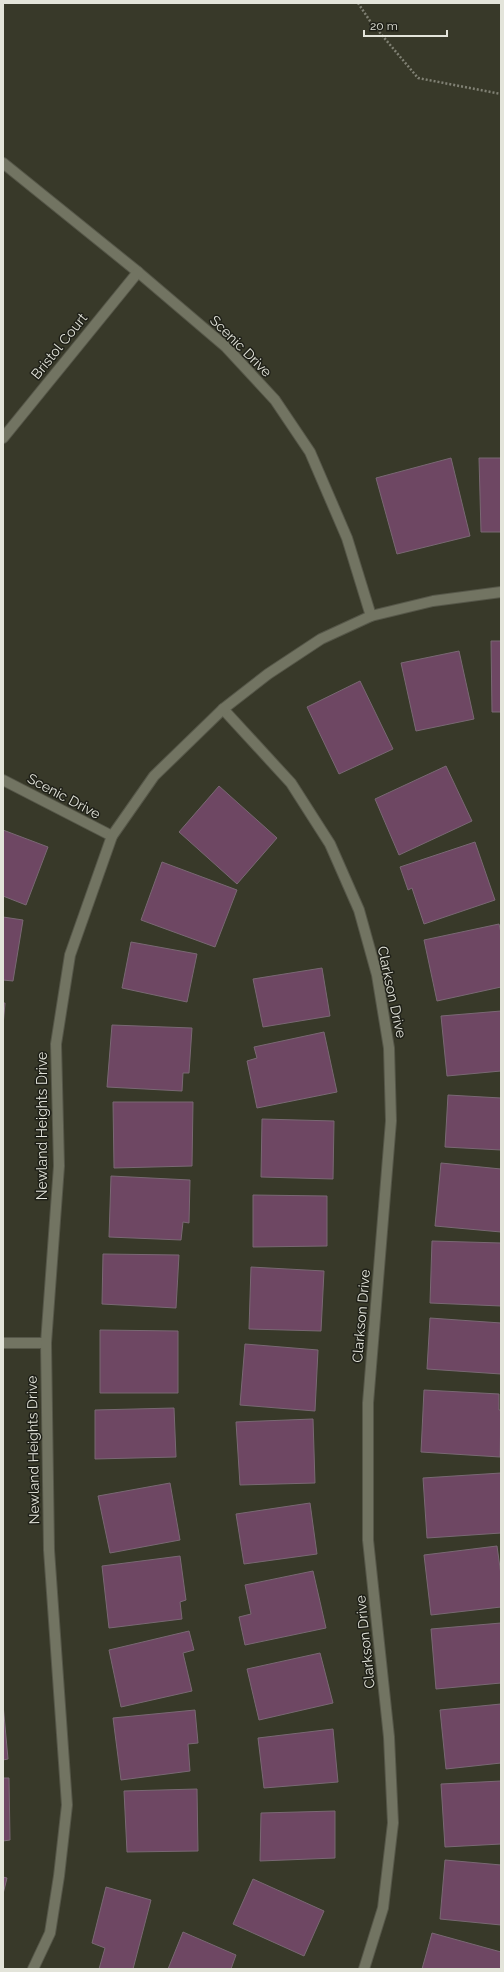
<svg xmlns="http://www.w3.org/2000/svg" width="504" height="1972" viewBox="0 0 504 1972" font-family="Raleway,sans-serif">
  <rect width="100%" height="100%" fill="#383929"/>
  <g fill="#6e4763" stroke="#796873">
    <polygon points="451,458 470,536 397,554 376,478"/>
    <polygon points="479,458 501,458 501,532 481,532"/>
    <polygon points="491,641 501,641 501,712 492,712"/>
    <polygon points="459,651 474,719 416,731 401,663"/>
    <polygon points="360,681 393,749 339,774 307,707"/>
    <polygon points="446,766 472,821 399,855 375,799"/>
    <polygon points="219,786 277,838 237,884 179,832"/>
    <polygon points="3,830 48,847 26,905 3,896"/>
    <polygon points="475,842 495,900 424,924 412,888 408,890 400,867"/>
    <polygon points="162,862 237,890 215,947 141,920"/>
    <polygon points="3,917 23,920 13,981 3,980"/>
    <polygon points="499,924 501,933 501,987 437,1001 424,940"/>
    <polygon points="131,942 197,954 187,1002 122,988"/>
    <polygon points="322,968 330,1016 263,1027 253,979"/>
    <polygon points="3,1003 5,1003 3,1026"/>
    <polygon points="501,1011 501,1071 447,1076 441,1016"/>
    <polygon points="112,1025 192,1028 189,1073 183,1073 182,1091 107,1087"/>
    <polygon points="324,1032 337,1092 257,1108 247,1061 257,1058 254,1047"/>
    <polygon points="448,1095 501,1098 501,1150 445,1147"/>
    <polygon points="113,1102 193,1102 192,1166 114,1168"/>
    <polygon points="262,1119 334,1121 333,1179 261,1177"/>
    <polygon points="441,1163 501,1169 501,1232 435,1226"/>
    <polygon points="111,1176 190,1180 189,1223 183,1222 181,1240 109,1237"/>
    <polygon points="253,1195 327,1196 327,1246 253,1247"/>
    <polygon points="432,1241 501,1243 501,1306 430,1303"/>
    <polygon points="103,1254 179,1255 176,1308 102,1304"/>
    <polygon points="251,1267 324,1271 321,1331 249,1329"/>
    <polygon points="430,1318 501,1323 501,1374 427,1369"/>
    <polygon points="100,1330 178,1331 178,1393 100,1393"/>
    <polygon points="245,1344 318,1350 315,1411 240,1405"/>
    <polygon points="424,1390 499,1394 499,1410 501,1410 500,1457 421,1452"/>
    <polygon points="174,1408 176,1457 95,1459 95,1410"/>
    <polygon points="313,1419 315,1483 240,1485 236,1422"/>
    <polygon points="501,1473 501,1533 427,1538 423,1478"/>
    <polygon points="170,1483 180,1540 110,1553 98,1496"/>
    <polygon points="310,1503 317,1554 244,1564 236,1514"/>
    <polygon points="497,1546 501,1575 501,1607 431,1615 424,1555"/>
    <polygon points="180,1556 186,1600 180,1602 182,1619 109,1628 102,1566"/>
    <polygon points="313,1571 326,1628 245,1645 239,1617 251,1614 245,1585"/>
    <polygon points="501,1623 501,1683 436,1689 431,1629"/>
    <polygon points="189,1631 194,1650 183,1653 192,1691 121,1707 109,1650"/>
    <polygon points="320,1653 333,1703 259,1720 247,1669"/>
    <polygon points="3,1704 8,1759 3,1760"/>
    <polygon points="501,1704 501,1763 446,1769 440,1710"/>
    <polygon points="195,1710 198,1743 188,1744 190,1771 121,1780 113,1718"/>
    <polygon points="333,1729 338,1782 264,1788 258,1738"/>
    <polygon points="3,1778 9,1778 10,1840 3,1841"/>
    <polygon points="501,1781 501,1844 445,1847 441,1784"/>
    <polygon points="197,1789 198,1851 127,1852 124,1791"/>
    <polygon points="335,1811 335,1858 260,1861 261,1813"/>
    <polygon points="445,1860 501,1865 501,1925 440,1919"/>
    <polygon points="3,1877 7,1878 3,1894"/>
    <polygon points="253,1879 324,1911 304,1956 233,1924"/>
    <polygon points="106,1887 151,1900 133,1969 99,1969 105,1948 92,1943"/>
    <polygon points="183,1932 236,1955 231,1969 168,1969"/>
    <polygon points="432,1933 501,1952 501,1969 422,1969"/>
  </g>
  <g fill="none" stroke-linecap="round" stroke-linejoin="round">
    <g stroke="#565749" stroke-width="12">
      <g id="minor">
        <polyline points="3,163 138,272 226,347 275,400 310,452 347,538 371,616"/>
        <polyline points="3,438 138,272"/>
        <polyline points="223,709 291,783 330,844 359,910 377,975 389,1048 391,1121 368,1403 368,1540 389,1737 393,1823 383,1908 364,1969"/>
        <polyline points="3,780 112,836"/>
        <polyline points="3,1343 46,1343"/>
        <polyline points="33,1969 50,1933 59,1876 67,1805 49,1550 46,1343 59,1166 56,1044 70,955 112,836 154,776 223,709 268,674 321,639 371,616 433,601 501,592"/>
      </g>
    </g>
    <polyline stroke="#808174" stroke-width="2.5" stroke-dasharray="2 2" stroke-linecap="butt" points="358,3 370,21 418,78 501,94"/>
    <use href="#minor" stroke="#727462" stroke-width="10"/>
  </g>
  <g text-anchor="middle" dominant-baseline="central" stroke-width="3" stroke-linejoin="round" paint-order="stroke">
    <g font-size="14" fill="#e3e4da" stroke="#1f2018">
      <text transform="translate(59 346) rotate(-51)">Bristol Court</text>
      <text transform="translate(241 346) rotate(45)">Scenic Drive</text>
      <text transform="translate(64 796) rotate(28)">Scenic Drive</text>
      <text transform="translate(392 992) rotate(78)">Clarkson Drive</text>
      <text transform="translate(42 1126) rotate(-90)">Newland Heights Drive</text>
      <text transform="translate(361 1316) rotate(-85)">Clarkson Drive</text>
      <text transform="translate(33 1450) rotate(-91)">Newland Heights Drive</text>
      <text transform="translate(365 1642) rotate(-96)">Clarkson Drive</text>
    </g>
  </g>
  <rect width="504" height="1972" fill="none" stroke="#e3e4da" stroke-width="8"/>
  <path d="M364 30v6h83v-6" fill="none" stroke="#e3e4da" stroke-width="2"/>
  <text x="370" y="30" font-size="12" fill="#e3e4da" stroke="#1f2018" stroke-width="3" paint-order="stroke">20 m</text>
</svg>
